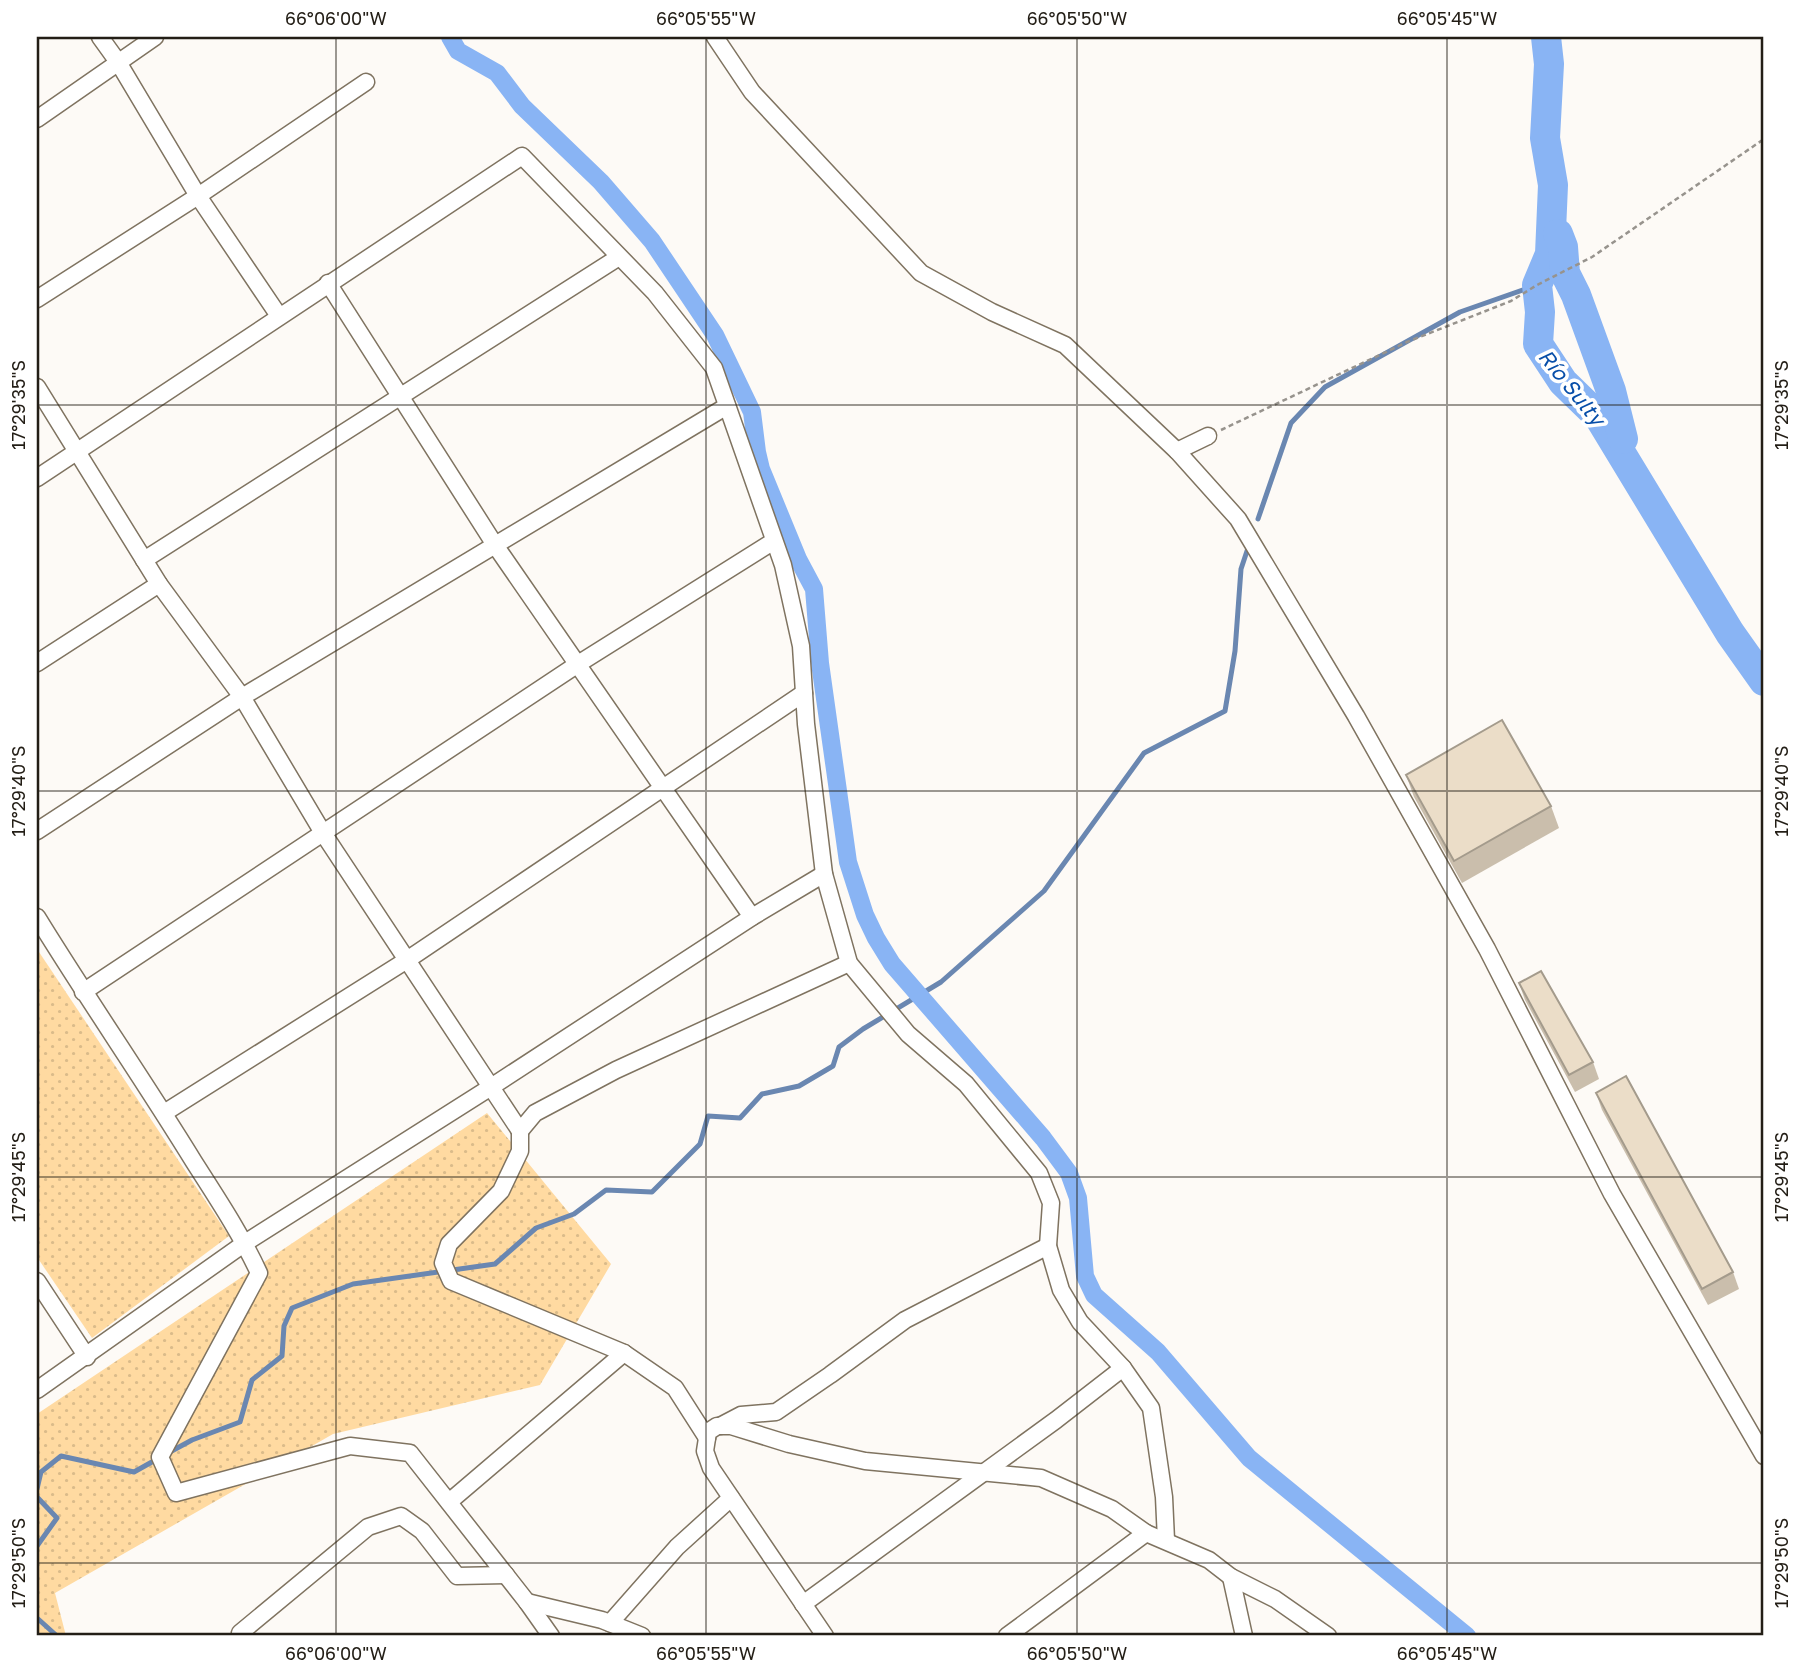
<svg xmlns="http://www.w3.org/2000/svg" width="1801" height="1673" viewBox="0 0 1801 1673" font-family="'Golos Text',sans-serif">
  <defs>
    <pattern id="grass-dots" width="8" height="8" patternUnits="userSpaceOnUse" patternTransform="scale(1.75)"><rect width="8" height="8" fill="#ffdaa1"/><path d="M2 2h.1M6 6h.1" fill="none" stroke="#dabb8a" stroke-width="1.8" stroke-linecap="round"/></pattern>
  </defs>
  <rect width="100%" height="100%" fill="#fdfaf6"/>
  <g fill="url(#grass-dots)">
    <polygon points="37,949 229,1236 92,1338 37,1257"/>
    <polygon points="487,1113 611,1264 540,1385 333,1434 55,1593 66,1636 37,1636 37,1414"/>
  </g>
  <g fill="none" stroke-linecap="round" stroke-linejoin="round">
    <g stroke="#6a87b1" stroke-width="5">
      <polyline points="1258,519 1291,423 1325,387 1460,312 1537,285"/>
      <polyline points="168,1453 192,1440 240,1422 252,1380 282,1356 284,1326 292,1308 353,1284 495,1264 536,1228 574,1214 606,1190 652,1192 700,1144 708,1116 740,1118 762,1094 799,1086 833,1066 839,1047 863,1029 941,982 1044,891 1144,753 1225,711 1235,651 1241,569 1249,545"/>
      <polyline points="37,1489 41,1472 61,1456 134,1472 159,1458"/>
      <polyline points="37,1497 57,1518 37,1546"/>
      <polyline points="37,1618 57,1636"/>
    </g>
    <polyline stroke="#89b4f4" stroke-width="18" points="450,37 458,51 497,73 522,106 601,182 652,241 715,335 752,412 757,452 761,469 798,559 814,589 820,663 848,862 865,915 876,938 892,964 1043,1138 1069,1173 1078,1198 1085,1276 1094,1295 1158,1352 1249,1458 1467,1636"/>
    <g stroke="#89b4f4" stroke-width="30">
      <polyline points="1546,37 1549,64 1545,138 1553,185 1550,254 1537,285 1540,312 1538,344 1563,382 1599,417 1730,633 1764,681"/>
      <polyline points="1558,234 1563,247 1565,273 1576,295 1611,391 1623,439"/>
    </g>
    <g stroke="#7f7360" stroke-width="19">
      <g id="minor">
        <polyline points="100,37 118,62 198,196 279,316"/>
        <polyline points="715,37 752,92 921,273 992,312 1065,345 1177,451 1238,519 1356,716 1487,949 1612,1194 1764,1456"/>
        <polyline points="37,119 155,37"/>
        <polyline points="328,283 495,545 752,917"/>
        <polyline points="37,299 198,196 366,82"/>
        <polyline points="37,387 159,584 242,697 323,833 520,1131 535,1113 616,1070 849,963"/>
        <polyline points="1177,451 1208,436"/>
        <polyline points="37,478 522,156 655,293 714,368 783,565 801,646 806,724 824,874 849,963 908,1034 966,1084 1039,1173 1051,1203 1048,1246 1061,1290 1080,1322 1123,1368 1151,1408 1164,1497 1166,1540"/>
        <polyline points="144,560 619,257"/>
        <polyline points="37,663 159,584"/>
        <polyline points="37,831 242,697 727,406"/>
        <path d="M 37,917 C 88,1000 143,1079 194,1162 C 217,1198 241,1234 259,1273 L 160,1457 L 176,1493 L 350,1446 L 410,1453 L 527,1602 L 551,1636"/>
        <polyline points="83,992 578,664 774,541"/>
        <polyline points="164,1113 407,960 804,693"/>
        <polyline points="520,1131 520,1151 501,1191 449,1244 443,1263 451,1281 624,1353 675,1388 707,1438"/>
        <polyline points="37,1281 87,1357"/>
        <polyline points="37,1390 245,1243 491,1087 752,917 824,874"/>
        <polyline points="720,1426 741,1415 776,1412 830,1375 905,1320 1048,1246"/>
        <polyline points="449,1502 624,1353"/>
        <polyline points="1231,1577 1244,1636"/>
        <polyline points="527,1602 602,1620 642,1636"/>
        <polyline points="803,1604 1056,1420 1123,1368"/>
        <polyline points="610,1623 677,1547 731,1498"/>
        <polyline points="242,1636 240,1633 368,1527 401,1516 422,1531 457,1576 506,1575"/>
        <polyline points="825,1636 711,1468 705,1451 708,1432 717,1426 731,1426 789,1444 865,1461 1041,1478 1112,1509 1146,1533 1209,1560 1231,1577 1275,1599 1328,1636"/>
        <polyline points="1007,1636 1146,1533"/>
      </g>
    </g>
    <polyline stroke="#97938d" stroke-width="2.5" stroke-dasharray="5 3.5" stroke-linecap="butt" points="1221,430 1407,342 1511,301 1537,285 1592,257 1764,139"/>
    <use href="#minor" stroke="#fff" stroke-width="16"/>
  </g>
  <g fill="#cabeac">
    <polygon points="1406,775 1551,806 1559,828 1462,883 1414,797"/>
    <polygon points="1519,983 1593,1062 1599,1079 1575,1092 1525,1000"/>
    <polygon points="1596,1093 1733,1272 1739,1289 1708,1305 1602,1110"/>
  </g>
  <g fill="#ebddc8" stroke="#a49b8c" stroke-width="2">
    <polygon points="1502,720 1551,806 1454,861 1406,775"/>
    <polygon points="1541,971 1593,1062 1569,1075 1519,983"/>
    <polygon points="1626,1076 1733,1272 1702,1289 1596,1093"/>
  </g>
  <path fill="none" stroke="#231e16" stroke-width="2" stroke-opacity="0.45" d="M 336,37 L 336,1636M 706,37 L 706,1636M 1077,37 L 1077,1636M 1447,37 L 1447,1636M 37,405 L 1764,405M 37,791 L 1764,791M 37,1177 L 1764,1177M 37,1563 L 1764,1563"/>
  <g text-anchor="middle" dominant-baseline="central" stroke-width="7" stroke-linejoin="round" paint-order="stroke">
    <g font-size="21" font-style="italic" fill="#074ea9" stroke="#fff">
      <text transform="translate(1572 387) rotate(51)">Río Sulty</text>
    </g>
  </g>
  <rect width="1801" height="1673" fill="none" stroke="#ffffff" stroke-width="77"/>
  <rect x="38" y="38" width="1724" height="1596" fill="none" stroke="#231e16" stroke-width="2.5"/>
  <g font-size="18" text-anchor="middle" fill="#231e16">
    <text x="336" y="25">66°06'00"W</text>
    <text x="706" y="25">66°05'55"W</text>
    <text x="1077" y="25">66°05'50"W</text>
    <text x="1447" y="25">66°05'45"W</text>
    <text transform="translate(19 405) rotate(-90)" y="6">17°29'35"S</text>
    <text transform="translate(1782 405) rotate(-90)" y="6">17°29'35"S</text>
    <text transform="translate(19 791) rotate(-90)" y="6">17°29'40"S</text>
    <text transform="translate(1782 791) rotate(-90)" y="6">17°29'40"S</text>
    <text transform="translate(19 1177) rotate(-90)" y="6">17°29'45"S</text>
    <text transform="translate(1782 1177) rotate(-90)" y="6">17°29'45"S</text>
    <text transform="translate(19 1563) rotate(-90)" y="6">17°29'50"S</text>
    <text transform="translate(1782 1563) rotate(-90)" y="6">17°29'50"S</text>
    <text x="336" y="1660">66°06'00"W</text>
    <text x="706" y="1660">66°05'55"W</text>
    <text x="1077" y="1660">66°05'50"W</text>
    <text x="1447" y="1660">66°05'45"W</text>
  </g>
</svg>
